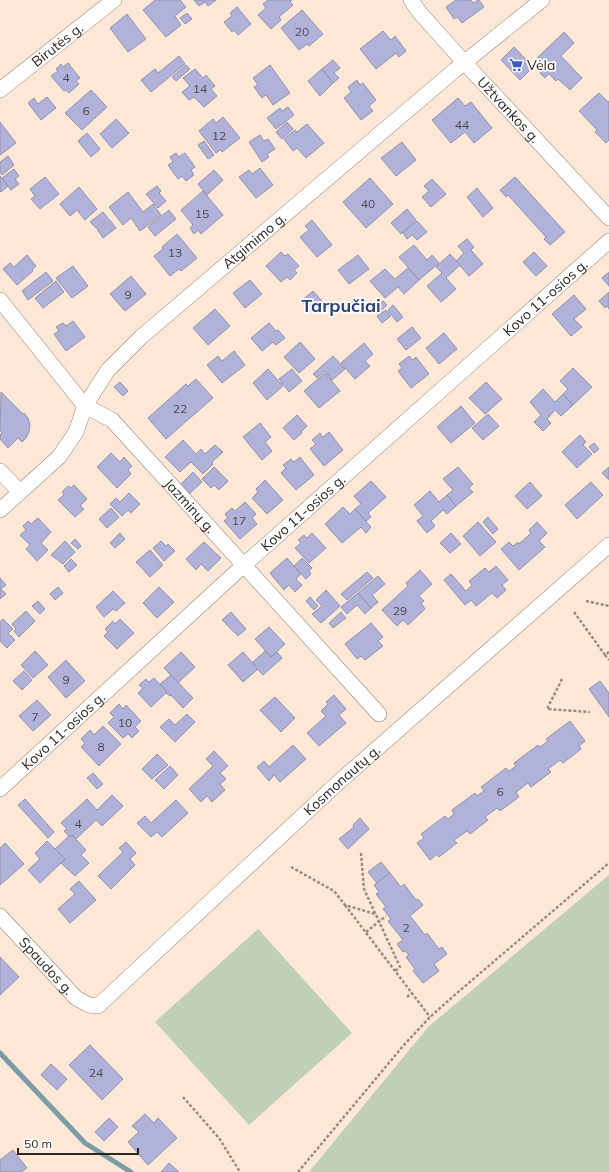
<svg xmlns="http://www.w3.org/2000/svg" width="609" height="1172" viewBox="0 0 609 1172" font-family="Mulish,sans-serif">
  <rect width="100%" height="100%" fill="#fde8d8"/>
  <g fill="#bfcfb8">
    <polygon points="609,875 609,1172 309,1172 428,1027"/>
    <polygon points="258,929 352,1033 249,1125 155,1022"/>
  </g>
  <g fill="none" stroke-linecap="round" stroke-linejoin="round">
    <polyline stroke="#7c9ba5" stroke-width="5" points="0,1053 85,1143 131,1172"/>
  </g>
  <g fill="#b0b2d9" stroke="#9192ad">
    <polygon points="155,0 180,0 186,7 175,16 181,25 166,37 143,10"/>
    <polygon points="194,0 216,0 208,6 205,2 199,6"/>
    <polygon points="268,0 292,0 290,2 293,5 279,17 281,20 271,29 258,15 266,8 263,4"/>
    <polygon points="456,0 471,0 473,3 479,0 484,7 462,23 457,17 454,19 446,7"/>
    <polygon points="237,7 251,24 238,35 234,30 232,32 224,22 232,16 230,13"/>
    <polygon points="302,10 323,34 309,46 307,44 299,50 281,28"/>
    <polygon points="187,13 192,19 185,24 180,18"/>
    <polygon points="127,14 146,39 128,52 110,28"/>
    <polygon points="383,31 391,40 395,36 406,51 399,57 396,53 376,69 360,49"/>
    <polygon points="564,32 574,43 561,56 582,78 570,90 558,79 556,81 549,74 545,78 540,73 544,69 535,60"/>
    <polygon points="514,47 533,67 520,80 501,60"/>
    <polygon points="179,56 185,64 151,92 141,80 155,69 158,73"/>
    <polygon points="333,60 340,68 334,73 339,78 333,83 322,69"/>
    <polygon points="68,63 80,78 76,81 79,84 69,93 66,90 64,91 51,76 58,71 56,69 61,64 63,67"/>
    <polygon points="186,65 190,69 176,81 172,77"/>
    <polygon points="270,65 290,93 273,105 266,95 262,98 254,87 258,85 253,78"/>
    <polygon points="195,69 203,78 206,75 215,86 211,89 217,96 204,107 194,97 189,100 182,92 190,86 183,78"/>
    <polygon points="322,69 333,83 320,96 308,81"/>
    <polygon points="357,80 360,85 363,83 376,100 369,106 373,111 361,120 344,98 351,92 348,87"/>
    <polygon points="91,90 107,107 82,130 65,113"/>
    <polygon points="599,93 608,102 609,101 609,140 606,143 595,132 597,130 579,111"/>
    <polygon points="47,97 56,108 41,120 28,103 34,98 38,104"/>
    <polygon points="458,98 465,106 471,102 492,128 474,143 465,132 451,143 432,120"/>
    <polygon points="288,107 294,115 276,129 267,118 280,108 282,111"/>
    <polygon points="223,117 240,138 222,152 220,150 216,153 199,131 213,119 216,123"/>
    <polygon points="116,119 129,133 112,148 100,134"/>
    <polygon points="0,122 16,143 0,155"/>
    <polygon points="287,122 293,129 282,139 276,132"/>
    <polygon points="307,124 324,143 306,158 297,148 293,151 284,139 295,130 297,132"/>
    <polygon points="87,133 100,149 91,157 78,141"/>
    <polygon points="260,135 264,141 268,139 275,149 267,154 269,157 262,162 249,142"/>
    <polygon points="204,141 214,155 208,159 198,145"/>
    <polygon points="402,142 416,160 396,176 381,158"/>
    <polygon points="176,153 179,157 185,153 195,167 191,170 194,175 186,181 182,176 178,179 168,165 173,162 170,157"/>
    <polygon points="8,156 14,165 2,175 0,172 0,162"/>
    <polygon points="260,168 273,185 256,198 239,177 249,170 252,174"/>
    <polygon points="14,169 19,176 15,179 19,184 11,190 2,178"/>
    <polygon points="214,170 223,180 207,195 198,184"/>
    <polygon points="0,176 8,186 1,192 0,191"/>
    <polygon points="45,177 59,194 40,209 31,199 35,196 30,189"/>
    <polygon points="515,177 565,232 550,245 544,239 546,237 508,195 506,197 500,190"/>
    <polygon points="370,178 393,204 366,228 343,202"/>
    <polygon points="432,179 446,194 431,207 422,197 429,191 424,186"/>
    <polygon points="157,186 161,191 159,193 166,201 158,208 146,194"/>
    <polygon points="79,187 97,209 85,220 77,210 70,216 60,204"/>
    <polygon points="477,188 493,208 483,217 467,197"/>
    <polygon points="203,191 223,215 201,234 198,230 194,234 190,228 193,225 181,210"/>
    <polygon points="128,192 143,212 153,204 161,215 140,231 131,218 123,225 109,207"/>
    <polygon points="407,209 416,220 401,234 391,223"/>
    <polygon points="169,210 176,219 155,236 148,227"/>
    <polygon points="103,212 108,218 96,228 90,222"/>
    <polygon points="109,219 116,228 103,238 97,229"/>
    <polygon points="312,220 332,245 317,257 300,237 309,230 305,226"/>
    <polygon points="417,221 427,232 417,240 412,235 407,239 403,233"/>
    <polygon points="177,234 197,258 181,271 179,269 170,276 154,256 163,249 162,247"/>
    <polygon points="467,239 474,247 471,250 483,264 469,276 456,261 464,253 458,246"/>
    <polygon points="414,245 427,260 432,255 439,263 419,280 399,257"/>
    <polygon points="281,252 285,256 288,254 299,266 294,270 297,273 290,280 287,277 281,282 266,266"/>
    <polygon points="534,252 547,266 536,276 523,262"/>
    <polygon points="450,254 460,265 446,278 456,289 441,302 427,286 442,273 436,267"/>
    <polygon points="27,255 36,266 32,270 33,271 17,285 3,269 10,263 14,267"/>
    <polygon points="358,255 369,269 349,284 338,270"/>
    <polygon points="73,266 88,286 72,298 56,278"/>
    <polygon points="408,268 419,280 404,294 398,287 385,298 370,281 385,269 395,279"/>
    <polygon points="46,272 53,281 28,300 22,291"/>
    <polygon points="609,272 609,286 602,278"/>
    <polygon points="131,276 146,294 125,311 110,294"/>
    <polygon points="250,280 262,294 245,308 233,293"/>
    <polygon points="56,281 64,292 43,308 35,298"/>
    <polygon points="313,291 322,301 310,311 301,301"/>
    <polygon points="609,292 609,309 607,306 605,308 599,301"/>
    <polygon points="574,295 586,309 574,319 582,327 571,336 552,314"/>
    <polygon points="383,301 387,305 377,314 374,309"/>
    <polygon points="393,305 403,317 397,322 388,310"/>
    <polygon points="215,309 230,326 208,345 193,328"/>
    <polygon points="386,310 391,316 382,323 377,316"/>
    <polygon points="73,321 85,337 66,351 54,334 59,331 56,327 63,323 66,326"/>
    <polygon points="269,323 276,331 278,330 285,338 276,345 273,342 262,351 251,338"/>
    <polygon points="412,327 421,338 406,350 397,339"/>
    <polygon points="444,333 457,349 439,364 426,348"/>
    <polygon points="300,342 315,359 299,373 284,357"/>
    <polygon points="364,343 373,354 365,361 370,366 355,379 341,363"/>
    <polygon points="234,351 245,365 222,383 207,365 218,356 222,361"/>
    <polygon points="333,356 345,369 332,380 325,371 317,378 313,374"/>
    <polygon points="409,356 412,360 416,357 429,374 411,388 398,371 402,368 399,364"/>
    <polygon points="573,368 592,387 573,405 563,394 568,389 560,381"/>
    <polygon points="268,369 283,386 267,400 253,383"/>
    <polygon points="292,369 302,381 289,392 279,379"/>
    <polygon points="325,373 340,391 319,408 304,391"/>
    <polygon points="196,379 213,398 166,439 148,418 186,384 188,386"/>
    <polygon points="120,382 128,391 123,396 114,387"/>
    <polygon points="486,382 502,399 485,414 469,398"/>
    <polygon points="543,389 555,402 563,394 573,405 561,416 555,410 547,419 551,423 543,431 534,422 541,415 530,402"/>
    <polygon points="1,392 23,414 24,413 28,418 30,425 29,432 26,438 22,442 18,438 8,448 0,439 0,435 2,433 0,431"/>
    <polygon points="461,406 475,423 451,443 437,427"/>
    <polygon points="488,414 499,426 483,440 472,428"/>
    <polygon points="297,415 307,426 301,432 302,433 294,440 283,428"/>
    <polygon points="260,423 271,437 265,442 272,451 262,460 243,437"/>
    <polygon points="329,432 343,450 324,466 310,449 316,444 312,440 320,433 323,437"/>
    <polygon points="580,435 586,442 583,445 592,454 577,468 562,452"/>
    <polygon points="183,440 196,454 201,449 205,454 215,445 223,452 212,462 213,464 203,474 191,462 180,472 165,457"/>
    <polygon points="594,443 599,449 594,453 589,447"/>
    <polygon points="111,453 120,462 124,457 132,466 128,470 131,474 117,488 97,467"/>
    <polygon points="300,457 314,475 296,490 281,473 286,468 283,465 291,459 294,462"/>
    <polygon points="214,467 228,481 219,490 214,485 211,488 202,479"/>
    <polygon points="458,467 473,484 469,488 473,492 456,506 447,495 453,490 443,479"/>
    <polygon points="609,467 609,480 602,473"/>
    <polygon points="193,472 202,482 189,494 180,485"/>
    <polygon points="265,480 283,500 267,514 252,498 258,492 256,489"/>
    <polygon points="371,481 386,497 368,513 371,517 366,521 355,509 361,504 354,496"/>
    <polygon points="530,482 542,496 527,509 515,496"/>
    <polygon points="591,482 603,495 577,519 565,505"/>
    <polygon points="74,485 87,499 80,506 84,509 75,517 58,500 64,495 62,492 68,486 71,488"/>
    <polygon points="430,491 439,502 447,495 456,506 447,514 443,510 431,521 435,526 427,533 417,521 423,516 414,505"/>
    <polygon points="129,493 140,504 131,513 128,510 122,516 110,504 116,498 120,502"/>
    <polygon points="245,502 256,514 252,518 257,524 240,539 224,521 228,518 225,514 232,508 235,511"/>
    <polygon points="343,507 350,514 355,509 371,527 366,533 361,527 342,543 325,524"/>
    <polygon points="111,508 119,517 107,528 99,519"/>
    <polygon points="488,517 498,529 493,534 483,522"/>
    <polygon points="38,518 51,532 41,543 48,550 37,561 26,549 30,545 20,535 26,530 23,526 28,521 31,524"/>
    <polygon points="478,522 496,542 480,556 463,536"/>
    <polygon points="537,522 547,533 539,541 545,547 519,570 501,549 509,542 513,546 518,542 519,544 531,533 529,530"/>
    <polygon points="120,533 125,539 115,548 110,543"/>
    <polygon points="312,533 326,548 309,563 295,548 301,543 298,540 304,535 307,538"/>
    <polygon points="451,533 461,544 450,553 440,543"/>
    <polygon points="75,539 81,546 78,549 71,543"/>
    <polygon points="65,541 75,552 63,564 51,555"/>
    <polygon points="161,541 166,546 168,544 175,551 164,561 153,548"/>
    <polygon points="204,542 221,558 208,571 201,564 196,570 186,559"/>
    <polygon points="150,550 163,565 150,577 136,562"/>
    <polygon points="287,558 301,574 296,579 302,585 295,592 289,585 284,590 270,573"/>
    <polygon points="302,558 312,568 309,571 311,574 306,579 294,566"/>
    <polygon points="71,559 77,565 69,572 64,566"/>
    <polygon points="496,566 508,580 502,585 506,590 497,598 492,593 476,606 471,600 465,605 444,580 451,574 466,591 472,585 469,581 485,568 489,572"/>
    <polygon points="420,570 432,584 419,596 424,601 421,603 425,609 408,625 403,620 397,626 382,610 408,586 406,583"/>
    <polygon points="367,572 373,578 347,600 341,594"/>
    <polygon points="378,576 385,584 372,595 378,602 371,608 358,593"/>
    <polygon points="0,578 6,585 1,589 6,594 0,599"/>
    <polygon points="58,587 63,593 55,600 50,594"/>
    <polygon points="159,587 174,602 157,618 143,603"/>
    <polygon points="326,590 340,606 321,623 312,614 322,606 316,600"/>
    <polygon points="113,591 125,603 116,611 113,609 104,617 96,607"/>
    <polygon points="358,593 371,608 365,614 357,605 347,614 341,607"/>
    <polygon points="310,597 318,606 314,610 306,601"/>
    <polygon points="38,601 45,609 40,614 32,606"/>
    <polygon points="26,611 35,621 19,637 14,631 16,629 12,624"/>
    <polygon points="231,612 246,629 238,636 222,620"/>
    <polygon points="341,612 346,618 333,628 329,623"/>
    <polygon points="3,619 13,629 8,633 15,640 7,648 0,641 0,622"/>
    <polygon points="120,619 134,633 117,649 104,636 108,632 105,629 113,621 115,624"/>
    <polygon points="371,623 383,637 378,641 383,646 365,660 361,656 357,659 345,644"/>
    <polygon points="269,627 285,644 271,657 255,639"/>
    <polygon points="35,651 48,665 33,678 21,665"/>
    <polygon points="265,651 271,657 277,652 282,658 263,675 252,663"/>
    <polygon points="181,652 195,667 178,683 164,668"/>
    <polygon points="243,652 258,669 243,682 228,665"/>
    <polygon points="66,660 85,681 66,698 48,677"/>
    <polygon points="24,671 32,680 22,690 13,681"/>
    <polygon points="171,675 193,698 183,708 171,695 170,696 166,693 167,692 160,684"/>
    <polygon points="154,678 167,692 151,707 138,693 143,688 139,685 146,679 149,682"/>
    <polygon points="600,681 609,693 609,717 589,689"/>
    <polygon points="334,695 346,709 339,715 346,723 319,746 307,733 326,716 321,711 328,704 326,702"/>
    <polygon points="275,697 295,718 281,732 260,710"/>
    <polygon points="37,700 51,715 33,731 19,716"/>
    <polygon points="119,704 123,709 126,705 141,721 135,727 139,731 132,738 128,734 123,738 108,723 114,717 110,713"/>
    <polygon points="187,714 195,722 175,742 160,727 169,719 175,725"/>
    <polygon points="570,721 585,741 579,746 581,749 563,763 560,760 548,769 551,772 531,787 528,783 516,792 519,797 500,811 497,808 485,817 488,820 470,834 467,831 454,840 457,843 439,857 437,854 430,860 417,843 424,838 421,834 445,816 448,819 454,814 452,810 475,793 477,796 484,791 481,787 506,768 509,771 516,766 514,763 538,745 540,747 548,741 546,739"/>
    <polygon points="103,726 121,744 99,766 81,747 85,743 81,739 90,730 94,735"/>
    <polygon points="293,745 306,759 280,782 274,775 269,781 257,767 264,761 269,767"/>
    <polygon points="214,751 228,766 220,773 226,779 220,784 225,790 212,802 207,796 201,802 189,789 213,766 206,759"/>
    <polygon points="157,754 168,765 152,779 142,769"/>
    <polygon points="170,766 178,775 164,789 155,780"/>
    <polygon points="93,773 103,784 97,789 87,778"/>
    <polygon points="112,795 123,806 102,826 96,820 76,839 72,835 70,837 64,831 67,829 61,823 87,799 97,810"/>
    <polygon points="25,799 54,832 48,838 18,805"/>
    <polygon points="176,800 188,813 162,837 157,832 151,837 137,823 145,816 151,823"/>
    <polygon points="360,818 369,829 348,849 339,839 354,827 353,825"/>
    <polygon points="72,835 86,850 81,855 89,863 75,876 61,863 65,859 55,849 69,836 70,837"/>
    <polygon points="47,841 65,859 40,883 28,870 40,859 35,853"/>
    <polygon points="126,842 136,853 130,859 135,865 111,889 98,876 123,852 119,848"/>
    <polygon points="5,843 24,864 0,885 0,848"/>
    <polygon points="381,862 390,873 377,883 368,872"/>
    <polygon points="390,873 401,887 404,884 416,900 418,899 423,905 410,916 425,935 427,933 439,949 442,947 447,954 434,964 439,971 423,983 413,971 415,969 406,957 409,955 405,951 403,952 397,944 403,940 388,921 391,919 383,909 386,907 376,894 379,892 374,885"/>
    <polygon points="79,881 96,900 70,923 58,909 75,894 70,889"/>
    <polygon points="0,957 19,977 0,995"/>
    <polygon points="90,1045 123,1079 102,1100 69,1065"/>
    <polygon points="51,1064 67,1079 57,1090 41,1075"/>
    <polygon points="145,1114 154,1123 158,1118 177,1138 148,1165 128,1142 139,1132 132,1126"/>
    <polygon points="109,1118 118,1127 104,1141 95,1132"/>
    <polygon points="13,1150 27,1168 21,1172 0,1172 0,1160"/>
    <polygon points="169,1163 179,1172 161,1172"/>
  </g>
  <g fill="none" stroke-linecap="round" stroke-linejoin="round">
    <g stroke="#977f6d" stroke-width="16">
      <g id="minor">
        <path id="s1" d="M 411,0 L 420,13 L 464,62 L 609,218"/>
        <path id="s2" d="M 0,90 L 114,0"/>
        <path id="s3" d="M 0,300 L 85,406 L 112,420 L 379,714"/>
        <polyline points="0,471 20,492"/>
        <path id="s4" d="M 0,510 L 59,457 L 76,432 L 85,406 L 108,370 L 141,337 L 455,70 L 542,0"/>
        <path id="s5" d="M 0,789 L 244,565 L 609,241"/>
        <path id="s6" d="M 0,916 L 76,998 L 89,1005 L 98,1006 L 340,781 L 609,545"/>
      </g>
    </g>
    <g stroke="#9b8c80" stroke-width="2.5" stroke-dasharray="3 2" stroke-linecap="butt">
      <polyline points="586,601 609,606"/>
      <polyline points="574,612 605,655 609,652"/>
      <polyline points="605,655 609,660"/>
      <polyline points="562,679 547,709 590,712"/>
      <polyline points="361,853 364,889 400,967 395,971"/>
      <polyline points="291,867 334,891 345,905 375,914"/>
      <polyline points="345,905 430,1017"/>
      <polyline points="366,932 386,916"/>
      <polyline points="407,997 412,993"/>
      <polyline points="183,1097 219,1138 240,1172"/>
      <polyline points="298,1172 403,1046 430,1017 457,993 609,863"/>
    </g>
    <use href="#minor" stroke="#fff" stroke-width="15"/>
  </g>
  <defs>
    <g id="supermarket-bare" transform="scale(1.08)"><path d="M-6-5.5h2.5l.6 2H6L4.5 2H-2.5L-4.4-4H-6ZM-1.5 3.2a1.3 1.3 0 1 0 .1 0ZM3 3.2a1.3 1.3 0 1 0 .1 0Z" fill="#3c58ca" stroke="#fff" stroke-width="2.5" paint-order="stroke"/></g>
  </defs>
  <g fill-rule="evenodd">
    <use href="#supermarket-bare" x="516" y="65"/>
  </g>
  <g text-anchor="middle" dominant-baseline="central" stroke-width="3.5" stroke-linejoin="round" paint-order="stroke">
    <g font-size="12" fill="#4e484c">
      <text x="302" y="31">20</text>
      <text x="66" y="77">4</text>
      <text x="200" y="88">14</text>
      <text x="86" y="110">6</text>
      <text x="462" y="124">44</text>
      <text x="219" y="135">12</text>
      <text x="368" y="203">40</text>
      <text x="202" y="213">15</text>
      <text x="175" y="252">13</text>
      <text x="128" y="294">9</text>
      <text x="180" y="408">22</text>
      <text x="239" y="520">17</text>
      <text x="400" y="610">29</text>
      <text x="66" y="679">9</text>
      <text x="35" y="716">7</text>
      <text x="125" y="722">10</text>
      <text x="101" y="746">8</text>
      <text x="500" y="791">6</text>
      <text x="78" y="823">4</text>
      <text x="406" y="927">2</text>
      <text x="96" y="1072">24</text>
    </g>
    <g font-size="14" fill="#2e251d" stroke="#fff">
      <text stroke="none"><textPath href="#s2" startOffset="73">Birutės g.</textPath></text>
      <text stroke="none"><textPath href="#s1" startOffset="147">Užtvankos g.</textPath></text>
      <text stroke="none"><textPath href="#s4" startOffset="375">Atgimimo g.</textPath></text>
      <text stroke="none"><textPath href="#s5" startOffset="734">Kovo 11-osios g.</textPath></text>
      <text stroke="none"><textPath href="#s3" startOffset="282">Jazminų g.</textPath></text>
      <text stroke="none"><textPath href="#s5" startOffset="410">Kovo 11-osios g.</textPath></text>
      <text stroke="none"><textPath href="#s5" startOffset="86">Kovo 11-osios g.</textPath></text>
      <text stroke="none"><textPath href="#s6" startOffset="468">Kosmonautų g.</textPath></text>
      <text stroke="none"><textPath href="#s6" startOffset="68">Spaudos g.</textPath></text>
    </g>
    <g font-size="14" fill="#2e251d" stroke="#fff" text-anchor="start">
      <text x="527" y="65">Vėla</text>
    </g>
    <g font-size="18" font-weight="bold" fill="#2f417a" stroke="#fff">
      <text x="341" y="305">Tarpučiai</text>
    </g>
  </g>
  <path d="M18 1148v6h120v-6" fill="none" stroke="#2e251d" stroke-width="2"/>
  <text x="24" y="1148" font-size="12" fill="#2e251d" stroke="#ffffff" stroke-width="3" paint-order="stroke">50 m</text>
</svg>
